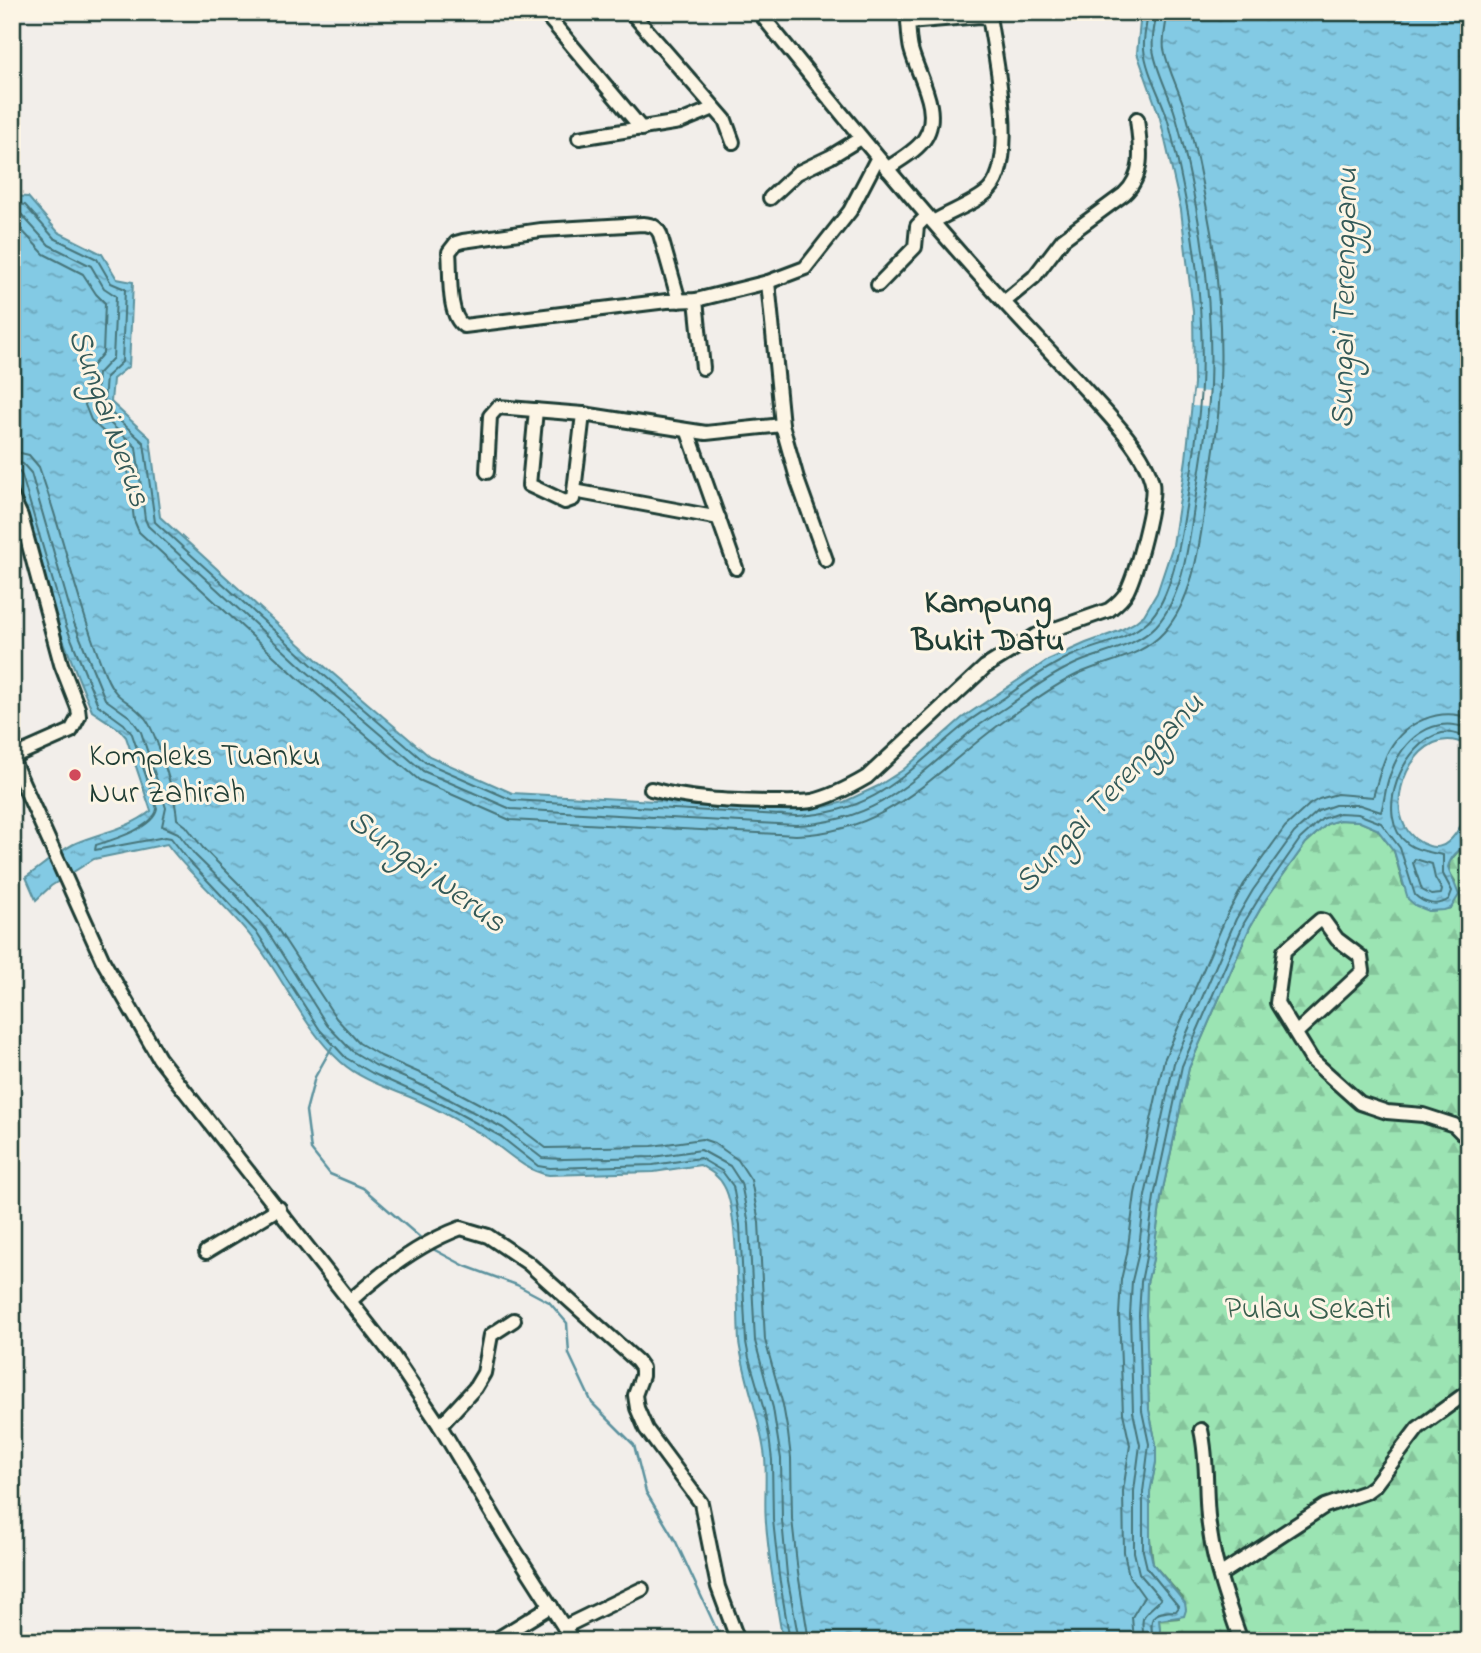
<svg xmlns="http://www.w3.org/2000/svg" width="1481" height="1653" viewBox="0 0 1481 1653" font-family="'Indie Flower',sans-serif">
  <defs>
    <pattern id="forest-firs" width="22" height="20" patternUnits="userSpaceOnUse" patternTransform="scale(1.75)"><rect width="22" height="20" fill="#9be4b3"/><path d="M5 1l3.5 6h-7zM16 11l3.5 6h-7z" fill="#85c49b"/></pattern>
    <pattern id="water-ripples" width="26" height="14" patternUnits="userSpaceOnUse" patternTransform="scale(1.75)"><rect width="26" height="14" fill="#83cae4"/><path d="M2 4q2-2 4 0t4 0M15 11q2-2 4 0t4 0" fill="none" stroke="#6ba5ba"/></pattern>
  </defs>
  <rect width="100%" height="100%" fill="#f2eeea"/>
  <filter id="ink" filterUnits="userSpaceOnUse"><feTurbulence type="fractalNoise" baseFrequency=".0143" numOctaves="2"/><feDisplacementMap in="SourceGraphic" scale="14" xChannelSelector="R" yChannelSelector="G"/><feConvolveMatrix kernelMatrix="1 2 1 2 8 2 1 2 1" color-interpolation-filters="sRGB"/></filter>
  <g filter="url(#ink)">
    <polygon fill="url(#forest-firs)" stroke="#5d9074" stroke-width="2" points="1339,820 1358,821 1377,829 1394,851 1403,885 1429,911 1451,908 1455,881 1450,873 1449,862 1461,848 1469,845 1469,1641 1161,1641 1159,1620 1179,1618 1183,1598 1153,1564 1148,1520 1150,1492 1156,1462 1156,1444 1149,1410 1146,1315 1147,1283 1153,1259 1161,1198 1189,1068 1250,927 1266,899 1306,843 1327,824"/>
    <path fill="url(#water-ripples)" stroke="#5b929e" stroke-width="2" d="M 1141,12 L 1469,12 L 1469,748 C 1459,739 1446,738 1434,743 C 1397,761 1382,831 1429,846 C 1435,848 1443,847 1448,842 C 1458,834 1463,821 1469,811 L 1469,845 C 1459,849 1451,856 1448,867 L 1459,895 L 1451,908 L 1444,910 L 1429,911 L 1416,906 L 1408,899 L 1394,851 L 1377,829 L 1358,821 L 1339,820 L 1327,824 L 1306,843 L 1266,899 L 1250,927 L 1189,1068 L 1161,1198 L 1153,1259 L 1147,1283 L 1146,1315 L 1149,1410 L 1156,1444 L 1156,1462 L 1150,1492 L 1150,1550 L 1153,1564 L 1185,1603 L 1186,1610 L 1184,1616 L 1159,1620 L 1161,1641 L 783,1641 C 776,1602 769,1563 766,1523 C 764,1502 767,1480 765,1458 C 760,1417 745,1382 739,1342 C 737,1309 739,1211 724,1186 C 719,1176 710,1171 700,1165 L 654,1172 L 549,1175 C 521,1170 502,1146 478,1132 C 458,1121 438,1109 417,1100 C 392,1089 362,1081 341,1062 C 303,1028 284,978 252,938 C 226,904 192,878 167,844 L 94,859 L 51,886 L 36,900 L 26,877 C 42,866 59,851 76,843 C 102,832 128,829 151,811 L 126,737 L 119,729 L 92,711 L 80,682 L 59,629 L 12,466 L 12,196 L 28,197 L 58,232 L 102,254 L 117,279 L 133,282 L 129,366 L 113,379 L 111,402 L 150,438 L 160,517 L 316,659 L 429,756 L 512,793 L 797,809 L 824,807 L 844,802 L 878,786 L 903,770 L 962,718 L 1048,660 L 1086,643 L 1119,631 L 1134,623 L 1144,615 L 1157,593 L 1173,545 L 1186,459 L 1194,384 L 1193,311 L 1181,210 L 1160,118 L 1137,53 Z"/>
    <polygon fill="#f2eeea" points="1194,391 1209,392 1208,407 1192,406"/>
    <g fill="none" stroke-linecap="round" stroke-linejoin="round">
      <g stroke="#47757a" stroke-width="2">
        <path d="M 12,203 L 25,205 L 54,238 L 97,259 L 111,283 L 125,289 L 122,362 L 106,377 L 104,402 L 106,408 L 144,443 L 155,522 L 311,664 L 425,762 L 512,800 L 797,816 C 878,812 906,772 964,725 C 976,715 991,707 1004,698 C 1025,683 1047,667 1071,656 C 1096,645 1126,641 1148,621 C 1172,599 1181,539 1186,507 C 1192,467 1199,427 1201,386 C 1204,331 1198,262 1187,207 C 1181,177 1175,144 1166,114 C 1159,93 1146,71 1144,49 C 1143,37 1147,24 1148,12"/>
        <path d="M 12,212 L 21,214 L 49,245 L 91,266 L 104,288 L 116,296 L 113,358 L 98,374 L 95,404 L 100,414 L 136,447 L 145,519 L 148,526 L 306,671 L 423,771 L 511,809 L 796,825 C 878,821 911,782 969,733 C 981,723 995,715 1008,706 C 1029,691 1051,675 1075,664 C 1101,652 1135,648 1156,626 C 1184,595 1189,540 1195,501 C 1201,463 1208,424 1210,386 C 1212,328 1207,264 1196,207 C 1190,176 1184,144 1175,114 C 1169,93 1156,71 1153,49 C 1151,37 1156,24 1156,12"/>
        <path d="M 12,223 L 16,224 L 44,254 L 83,274 L 96,294 L 105,303 L 103,353 L 88,371 L 85,405 L 91,420 L 126,453 L 134,520 L 139,532 L 299,679 L 419,780 L 510,820 L 796,835 C 895,832 936,768 1010,717 C 1032,702 1054,685 1078,674 C 1106,661 1142,657 1164,632 C 1193,599 1199,548 1205,507 C 1211,467 1219,426 1220,385 C 1222,325 1218,263 1206,204 C 1200,173 1194,140 1185,110 C 1179,90 1168,70 1164,49 C 1162,38 1167,24 1167,12"/>
        <path d="M 12,451 L 29,455 L 39,467 C 64,536 78,608 106,676 C 117,702 128,698 145,718 C 157,733 176,799 177,819 L 186,826 L 203,848 L 244,889 L 273,922 L 336,1018 L 359,1043 L 381,1056 L 431,1078 L 508,1119 L 546,1148 L 652,1146 L 702,1139 L 714,1143 L 738,1160 L 751,1180 L 759,1222 L 765,1340 L 783,1405 L 788,1433 L 791,1458 L 792,1519 L 798,1573 L 809,1641"/>
        <polyline points="12,461 23,464 31,473 74,623 105,699 130,717 141,732 166,808 162,826 178,833 195,855 237,896 266,929 327,1025 352,1051 375,1065 426,1087 503,1128 542,1158 563,1159 653,1157 701,1150 730,1166 741,1183 749,1224 755,1341 773,1408 777,1434 781,1459 782,1520 787,1575 799,1641"/>
        <path d="M 12,470 L 19,471 L 22,476 L 66,626 L 98,705 L 124,724 L 132,734 L 157,809 C 154,828 112,840 96,845 L 95,850 L 165,837 L 171,838 L 189,861 L 258,934 L 320,1030 L 346,1058 L 372,1073 L 443,1105 L 500,1136 L 538,1166 L 550,1168 L 653,1165 L 700,1158 L 722,1171 L 733,1186 L 740,1225 L 746,1342 L 749,1358 L 764,1410 L 769,1436 L 772,1460 L 773,1520 L 779,1576 L 790,1641"/>
        <polygon points="1415,859 1432,864 1435,878 1442,890 1441,894 1431,895 1422,890 1413,863"/>
        <path d="M 1134,1641 L 1132,1617 L 1144,1597 L 1129,1576 L 1124,1552 L 1123,1491 L 1130,1445 L 1123,1413 L 1119,1315 L 1121,1280 L 1127,1254 L 1135,1194 L 1164,1060 L 1227,915 L 1244,884 L 1285,827 L 1310,804 L 1319,799 L 1337,794 L 1373,797 C 1378,781 1381,765 1389,750 C 1405,722 1439,707 1469,718"/>
        <path d="M 1144,1641 C 1140,1611 1143,1618 1161,1599 L 1139,1573 L 1134,1552 L 1134,1491 L 1140,1445 L 1133,1412 L 1130,1315 L 1132,1281 L 1138,1256 L 1145,1196 L 1174,1063 L 1236,919 L 1253,890 L 1294,833 L 1318,811 L 1335,805 L 1360,805 L 1381,812 C 1385,800 1385,787 1390,775 C 1402,740 1431,714 1469,729"/>
        <path d="M 1153,1641 C 1149,1616 1151,1612 1176,1611 L 1179,1607 L 1147,1568 L 1143,1551 L 1143,1492 L 1149,1444 L 1142,1411 L 1139,1315 L 1141,1282 L 1146,1257 L 1154,1197 L 1182,1066 L 1244,923 L 1261,895 L 1300,839 L 1322,819 L 1339,813 L 1358,814 L 1381,823 L 1400,848 L 1415,895 C 1424,904 1438,907 1449,899 L 1452,891 L 1443,874 L 1443,855 C 1432,852 1419,852 1408,844 C 1372,817 1403,741 1442,733 C 1451,731 1461,735 1469,739"/>
      </g>
      <g stroke="#5b929e" stroke-width="2.5">
        <polyline points="332,1047 315,1077 306,1111 311,1150 330,1174 363,1188 424,1241"/>
        <polyline points="431,1248 465,1266 517,1285 549,1302 567,1323 569,1354 592,1403 634,1445 646,1492 676,1542 722,1641"/>
      </g>
      <g stroke="#1f3d34" stroke-width="18">
        <g id="minor">
          <polyline points="563,12 548,17 642,129"/>
          <polyline points="631,12 725,120 733,142"/>
          <polyline points="579,138 680,122 714,108"/>
          <path d="M 887,169 C 899,160 917,151 925,138 C 942,111 918,76 911,49 C 909,41 909,31 908,22 L 980,16 L 986,17 L 990,22 C 996,62 1018,160 989,190 C 976,203 949,212 933,222"/>
          <polyline points="770,198 797,173 830,157 861,138"/>
          <polyline points="768,282 782,425 798,482 826,560"/>
          <polyline points="878,285 915,247 917,226 927,216"/>
          <polyline points="696,300 703,368"/>
          <path d="M 679,301 L 660,234 C 656,226 652,225 643,224 L 541,230 L 463,241 L 456,243 L 449,252 C 451,271 447,316 464,326 L 667,301 L 696,300 L 768,282 L 805,268 L 850,211 L 877,159"/>
          <path d="M 1004,302 L 1034,277 L 1063,239 L 1124,194 C 1146,174 1140,146 1137,119"/>
          <polyline points="536,410 529,485 565,502 573,499 574,491 583,414"/>
          <polyline points="688,432 736,568"/>
          <polyline points="487,472 490,416 498,407 583,414 706,433 782,425"/>
          <polyline points="574,491 719,518"/>
          <polyline points="12,497 21,516 61,664 78,708 79,716 71,731 12,757"/>
          <polyline points="12,759 103,961 159,1058 393,1356 440,1426 505,1535 573,1641"/>
          <path d="M 651,789 C 689,800 730,801 769,802 C 783,802 798,803 812,801 C 831,797 850,787 867,777 L 985,667 L 1035,636 L 1109,610 C 1117,604 1123,599 1127,591 C 1136,573 1156,501 1152,483 C 1145,449 1097,403 1074,377 C 1040,341 1006,305 973,268 C 899,185 829,99 759,12"/>
          <polyline points="1296,1033 1363,971 1361,957 1337,939 1324,921 1320,920 1284,951 1277,1003 1312,1060 1360,1103 1387,1112 1423,1115 1454,1125 1469,1140"/>
          <polyline points="206,1252 279,1208"/>
          <path d="M 350,1301 C 383,1271 420,1243 461,1228 L 488,1236 L 528,1263 L 637,1361 L 642,1368 L 642,1376 L 635,1395 L 637,1408 L 646,1429 L 701,1503 L 718,1587 L 738,1641"/>
          <polyline points="440,1426 475,1388 484,1373 491,1335 514,1320"/>
          <path d="M 1201,1430 C 1209,1464 1204,1499 1210,1532 C 1215,1568 1229,1607 1241,1641"/>
          <polyline points="1221,1574 1325,1506 1366,1492 1374,1486 1418,1428 1469,1391"/>
          <polyline points="564,1627 642,1589"/>
          <polyline points="494,1641 551,1606"/>
        </g>
      </g>
      <use href="#minor" stroke="#fcf5e5" stroke-width="12"/>
    </g>
  </g>
  <circle fill="#d1495b" stroke="#fcf5e5" stroke-width="2.5" cx="75" cy="775" r="7"/>
  <g text-anchor="middle" dominant-baseline="central" stroke-width="6" stroke-linejoin="round" paint-order="stroke">
    <g font-size="32" fill="#1f3d34" stroke="#fcf5e5" text-anchor="start">
      <text x="89" y="757">Kompleks Tuanku<tspan x="89" dy="37">Nur Zahirah</tspan></text>
    </g>
    <g font-size="32" fill="#385e4d" stroke="#fcf5e5">
      <text x="1308" y="1310">Pulau Sekati</text>
    </g>
    <g font-size="33" font-style="italic" fill="#335957" stroke="#fcf5e5">
      <text transform="translate(1346 298) rotate(-89)">Sungai Terengganu</text>
      <text transform="translate(108 418) rotate(70)">Sungai Nerus</text>
      <text transform="translate(1110 794) rotate(-47)">Sungai Terengganu</text>
      <text transform="translate(426 872) rotate(36)">Sungai Nerus</text>
    </g>
    <g font-size="33" font-weight="bold" fill="#1f3d34" stroke="#fcf5e5">
      <text x="988" y="604">Kampung<tspan x="988" dy="38">Bukit Datu</tspan></text>
    </g>
  </g>
  <rect width="1481" height="1653" fill="none" stroke="#fcf5e5" stroke-width="42"/>
  <rect x="21" y="21" width="1439" height="1611" fill="none" stroke="#1f3d34" stroke-width="2.5" filter="url(#ink)"/>
</svg>
